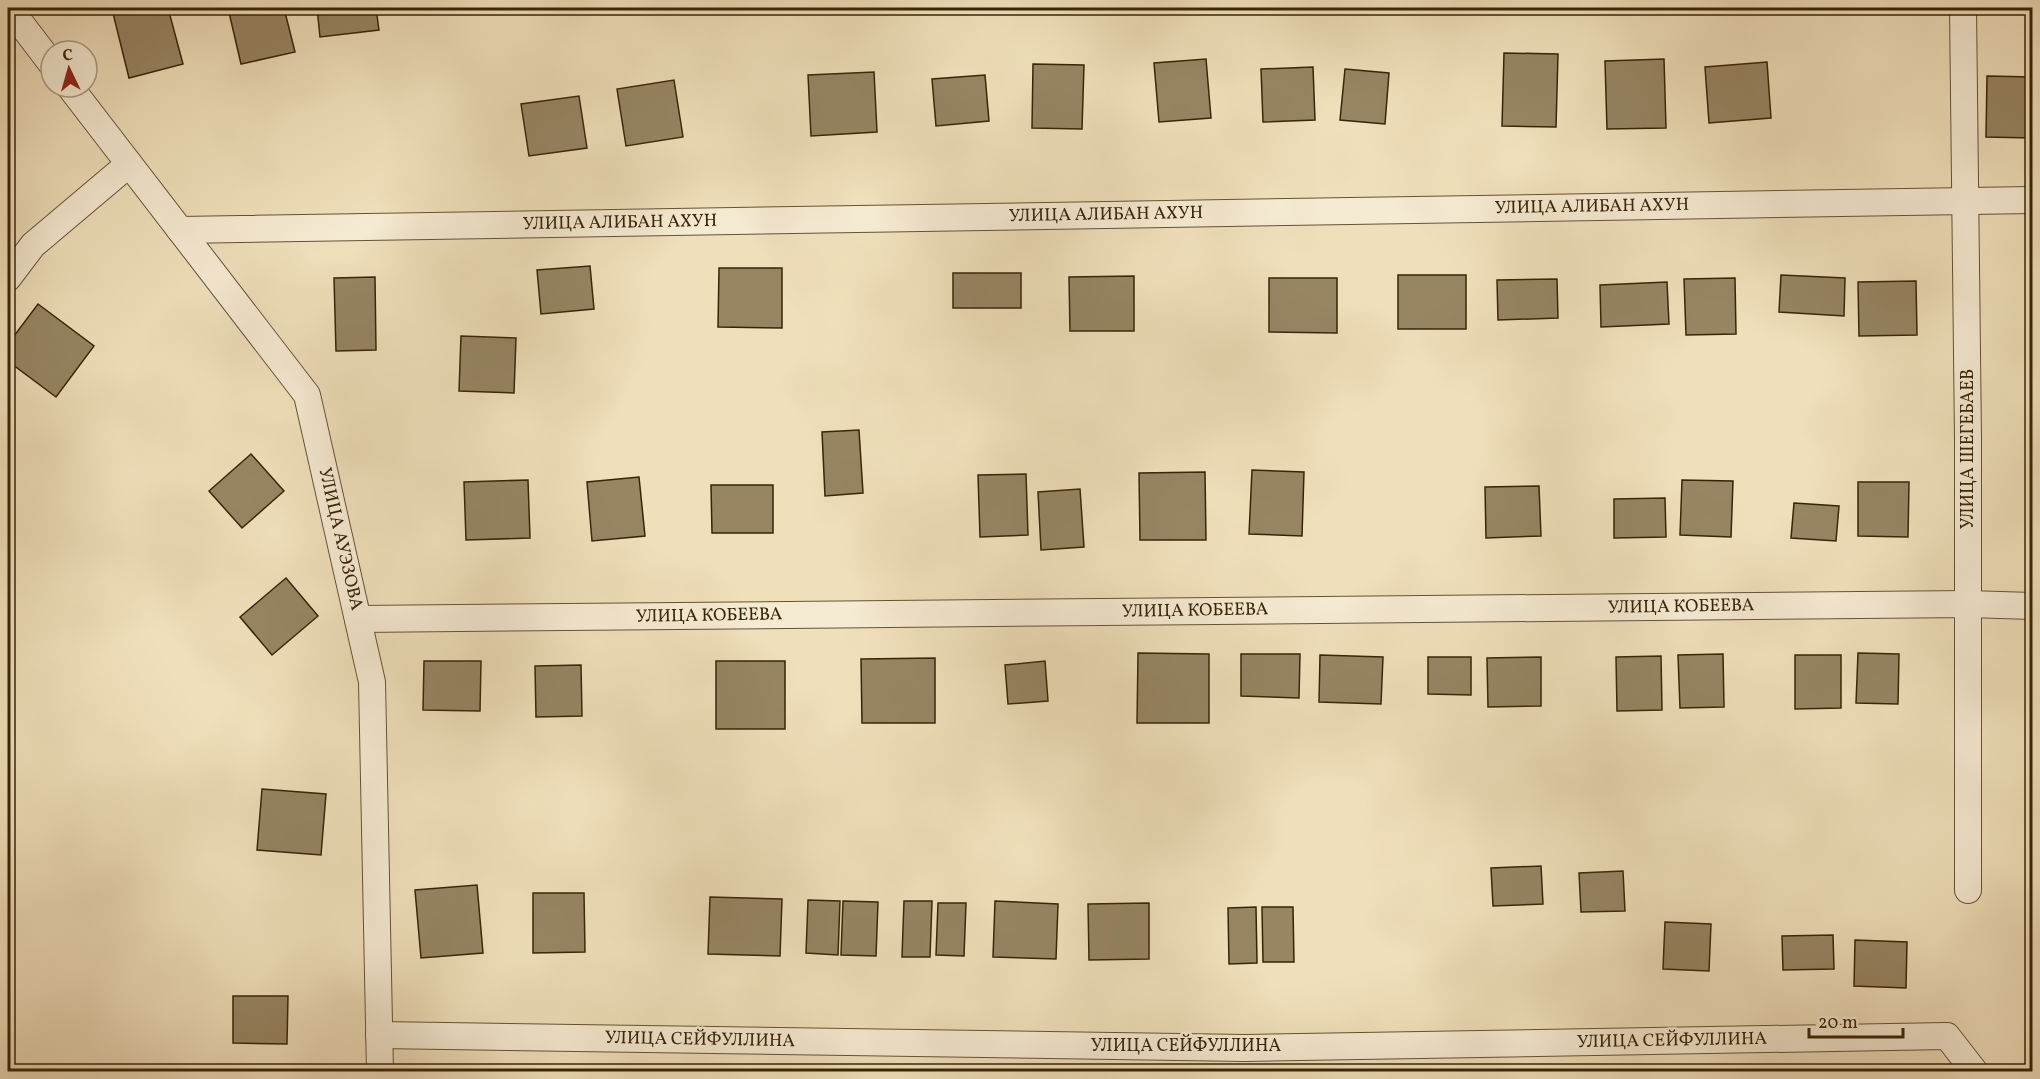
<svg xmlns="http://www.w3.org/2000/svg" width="2040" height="1079" viewBox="0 0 2040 1079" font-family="Vollkorn,serif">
  <rect width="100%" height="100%" fill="#efdfba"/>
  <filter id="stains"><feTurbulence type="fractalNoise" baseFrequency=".00333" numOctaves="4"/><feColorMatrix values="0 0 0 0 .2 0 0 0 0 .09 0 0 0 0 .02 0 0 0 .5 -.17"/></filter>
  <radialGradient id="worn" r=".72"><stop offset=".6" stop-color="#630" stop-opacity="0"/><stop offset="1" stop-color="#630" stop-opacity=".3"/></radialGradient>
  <g fill="#978564" stroke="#382407" stroke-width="1.5">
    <polygon points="118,8 168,8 183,64 129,78 112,9"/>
    <polygon points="228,8 284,8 295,52 241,64"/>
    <polygon points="317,8 376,8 379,30 320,37"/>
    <polygon points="1504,53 1558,54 1556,127 1502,126"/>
    <polygon points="1206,59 1211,118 1159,122 1154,63"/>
    <polygon points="1664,59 1666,128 1607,129 1605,61"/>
    <polygon points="1767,62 1771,118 1709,123 1705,67"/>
    <polygon points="1033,64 1084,65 1082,129 1032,128"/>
    <polygon points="1313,67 1315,120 1263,122 1261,69"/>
    <polygon points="1345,69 1389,73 1385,124 1340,120"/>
    <polygon points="874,72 877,132 811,136 808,75"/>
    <polygon points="985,75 989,121 936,126 932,79"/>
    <polygon points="1987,76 2032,77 2032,138 1986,137"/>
    <polygon points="674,80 683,137 626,146 617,89"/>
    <polygon points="579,96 587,148 529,156 521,104"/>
    <polygon points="590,266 594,309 541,314 537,270"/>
    <polygon points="719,268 782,268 782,328 718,327"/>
    <rect x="953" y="273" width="68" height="35"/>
    <rect x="1398" y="275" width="68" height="54"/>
    <polygon points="1781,275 1845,278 1844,316 1779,312"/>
    <polygon points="1134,276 1134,331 1070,331 1069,277"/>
    <polygon points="375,277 376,350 336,351 334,278"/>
    <polygon points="1269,278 1337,278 1337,333 1269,332"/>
    <polygon points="1735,278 1736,334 1686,335 1684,279"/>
    <polygon points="1557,279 1558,318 1498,320 1497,280"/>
    <polygon points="1916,281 1917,335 1859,336 1858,282"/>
    <polygon points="1667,282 1669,324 1601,327 1600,285"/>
    <polygon points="38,304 94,346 56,397 8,361 8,344"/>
    <polygon points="461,336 516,338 514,393 459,391"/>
    <polygon points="859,430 863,493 825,496 822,432"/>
    <polygon points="251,454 284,491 242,528 209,491"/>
    <polygon points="1252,470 1304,472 1302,536 1249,534"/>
    <polygon points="1205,472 1206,540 1140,540 1139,473"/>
    <polygon points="1026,474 1028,535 980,537 978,475"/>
    <polygon points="639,477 645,536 592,541 587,482"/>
    <polygon points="528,480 530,538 466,540 464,482"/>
    <polygon points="1682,480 1733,481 1731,537 1680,535"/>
    <polygon points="1858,482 1909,482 1908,537 1858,536"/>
    <polygon points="711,485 773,485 773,533 712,533"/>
    <polygon points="1539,486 1541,536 1486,538 1485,487"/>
    <polygon points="1080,489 1084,547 1041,550 1038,492"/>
    <polygon points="1665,498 1666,537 1614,538 1614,499"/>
    <polygon points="1794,503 1839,506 1836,541 1791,538"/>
    <polygon points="286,578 318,616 272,655 240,617"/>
    <polygon points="1138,653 1209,654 1209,723 1137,723"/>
    <polygon points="1858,653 1899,654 1898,704 1856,703"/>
    <polygon points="1241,654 1300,654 1299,698 1241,696"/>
    <polygon points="1723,654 1724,707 1680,708 1678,655"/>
    <polygon points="1320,655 1383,657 1381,704 1319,702"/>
    <polygon points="1795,655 1841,655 1841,708 1795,709"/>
    <polygon points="1661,656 1662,710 1617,711 1616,657"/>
    <polygon points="1428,657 1471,657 1471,695 1428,694"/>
    <polygon points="1541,657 1541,706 1488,707 1487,658"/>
    <polygon points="935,658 935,723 862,723 861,659"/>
    <polygon points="424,661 481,661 480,711 423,710"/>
    <rect x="716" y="661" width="69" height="68"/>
    <polygon points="1045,661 1048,701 1008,704 1005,665"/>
    <polygon points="581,665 582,716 536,717 535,666"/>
    <polygon points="262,789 326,794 321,855 257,850"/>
    <polygon points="1541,866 1543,904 1493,906 1491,868"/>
    <polygon points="1623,871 1625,911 1581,912 1579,873"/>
    <polygon points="477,885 483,953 421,958 415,890"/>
    <polygon points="533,893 584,893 585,952 533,953"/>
    <polygon points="710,897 782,899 780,956 708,954"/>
    <polygon points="808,900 840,901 838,955 806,953"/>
    <polygon points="843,901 878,902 876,956 841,955"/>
    <polygon points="904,901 932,901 930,957 902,957"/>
    <polygon points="995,901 1058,904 1056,959 993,957"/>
    <polygon points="938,903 966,903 964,956 936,955"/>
    <polygon points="1149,903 1149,959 1089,960 1088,904"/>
    <polygon points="1256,907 1257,963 1229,964 1228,908"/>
    <polygon points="1262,907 1293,907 1294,962 1263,962"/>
    <polygon points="1665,922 1711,924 1709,971 1663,969"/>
    <polygon points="1833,935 1834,969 1783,970 1782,936"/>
    <polygon points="1855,940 1907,942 1906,988 1854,986"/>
    <polygon points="233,996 288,996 287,1044 233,1043"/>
  </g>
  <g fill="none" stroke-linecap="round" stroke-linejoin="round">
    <g stroke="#665334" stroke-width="28">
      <g id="minor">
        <polyline points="9,8 51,63"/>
        <polyline points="1963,8 1968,439 1968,890"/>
        <polyline points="70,87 307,395 372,682 380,1072"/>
        <polyline points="180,230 2032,200"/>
        <polyline points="8,278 33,245 129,164"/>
        <polyline points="358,619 1968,604 2032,606"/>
        <polyline points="379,1035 1245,1048 1947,1036 1975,1072"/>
      </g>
    </g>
    <use href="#minor" stroke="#f5ead2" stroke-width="26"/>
  </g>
  <g text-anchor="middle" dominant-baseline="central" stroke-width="5" stroke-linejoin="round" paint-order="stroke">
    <g font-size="18" fill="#382407" stroke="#f5ead2">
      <text transform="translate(1592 207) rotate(-1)">УЛИЦА АЛИБАН АХУН</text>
      <text transform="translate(1106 215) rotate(-1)">УЛИЦА АЛИБАН АХУН</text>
      <text transform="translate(620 223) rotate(-1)">УЛИЦА АЛИБАН АХУН</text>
      <text transform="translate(1968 449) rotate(-90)">УЛИЦА ШЕГЕБАЕВ</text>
      <text transform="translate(340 539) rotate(77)">УЛИЦА АУЭЗОВА</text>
      <text transform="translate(1681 607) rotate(-1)">УЛИЦА КОБЕЕВА</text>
      <text transform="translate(1195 611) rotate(-1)">УЛИЦА КОБЕЕВА</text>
      <text transform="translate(709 616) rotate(-1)">УЛИЦА КОБЕЕВА</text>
      <text transform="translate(700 1040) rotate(1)">УЛИЦА СЕЙФУЛЛИНА</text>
      <text transform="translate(1672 1041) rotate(-1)">УЛИЦА СЕЙФУЛЛИНА</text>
      <text x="1186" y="1046">УЛИЦА СЕЙФУЛЛИНА</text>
    </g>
  </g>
  <rect width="2040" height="1079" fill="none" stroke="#efdfba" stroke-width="30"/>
  <rect x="9" y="9" width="2022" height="1061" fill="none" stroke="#382407" stroke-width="3"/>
  <rect x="15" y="15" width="2010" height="1049" fill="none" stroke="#382407" stroke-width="1.5"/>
  <g transform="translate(69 69) rotate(355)"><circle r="28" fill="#f5ead2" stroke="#a99b81" stroke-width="1.5"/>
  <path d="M0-4.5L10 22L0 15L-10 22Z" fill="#8f2418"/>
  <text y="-9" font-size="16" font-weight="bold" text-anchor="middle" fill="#382407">С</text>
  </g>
  <path d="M1809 1028v9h94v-9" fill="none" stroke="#382407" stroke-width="3"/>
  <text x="1818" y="1028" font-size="18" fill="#382407" stroke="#f5ead2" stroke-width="4.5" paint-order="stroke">20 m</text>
  <rect width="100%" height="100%" filter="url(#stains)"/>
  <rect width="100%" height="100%" fill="url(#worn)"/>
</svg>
